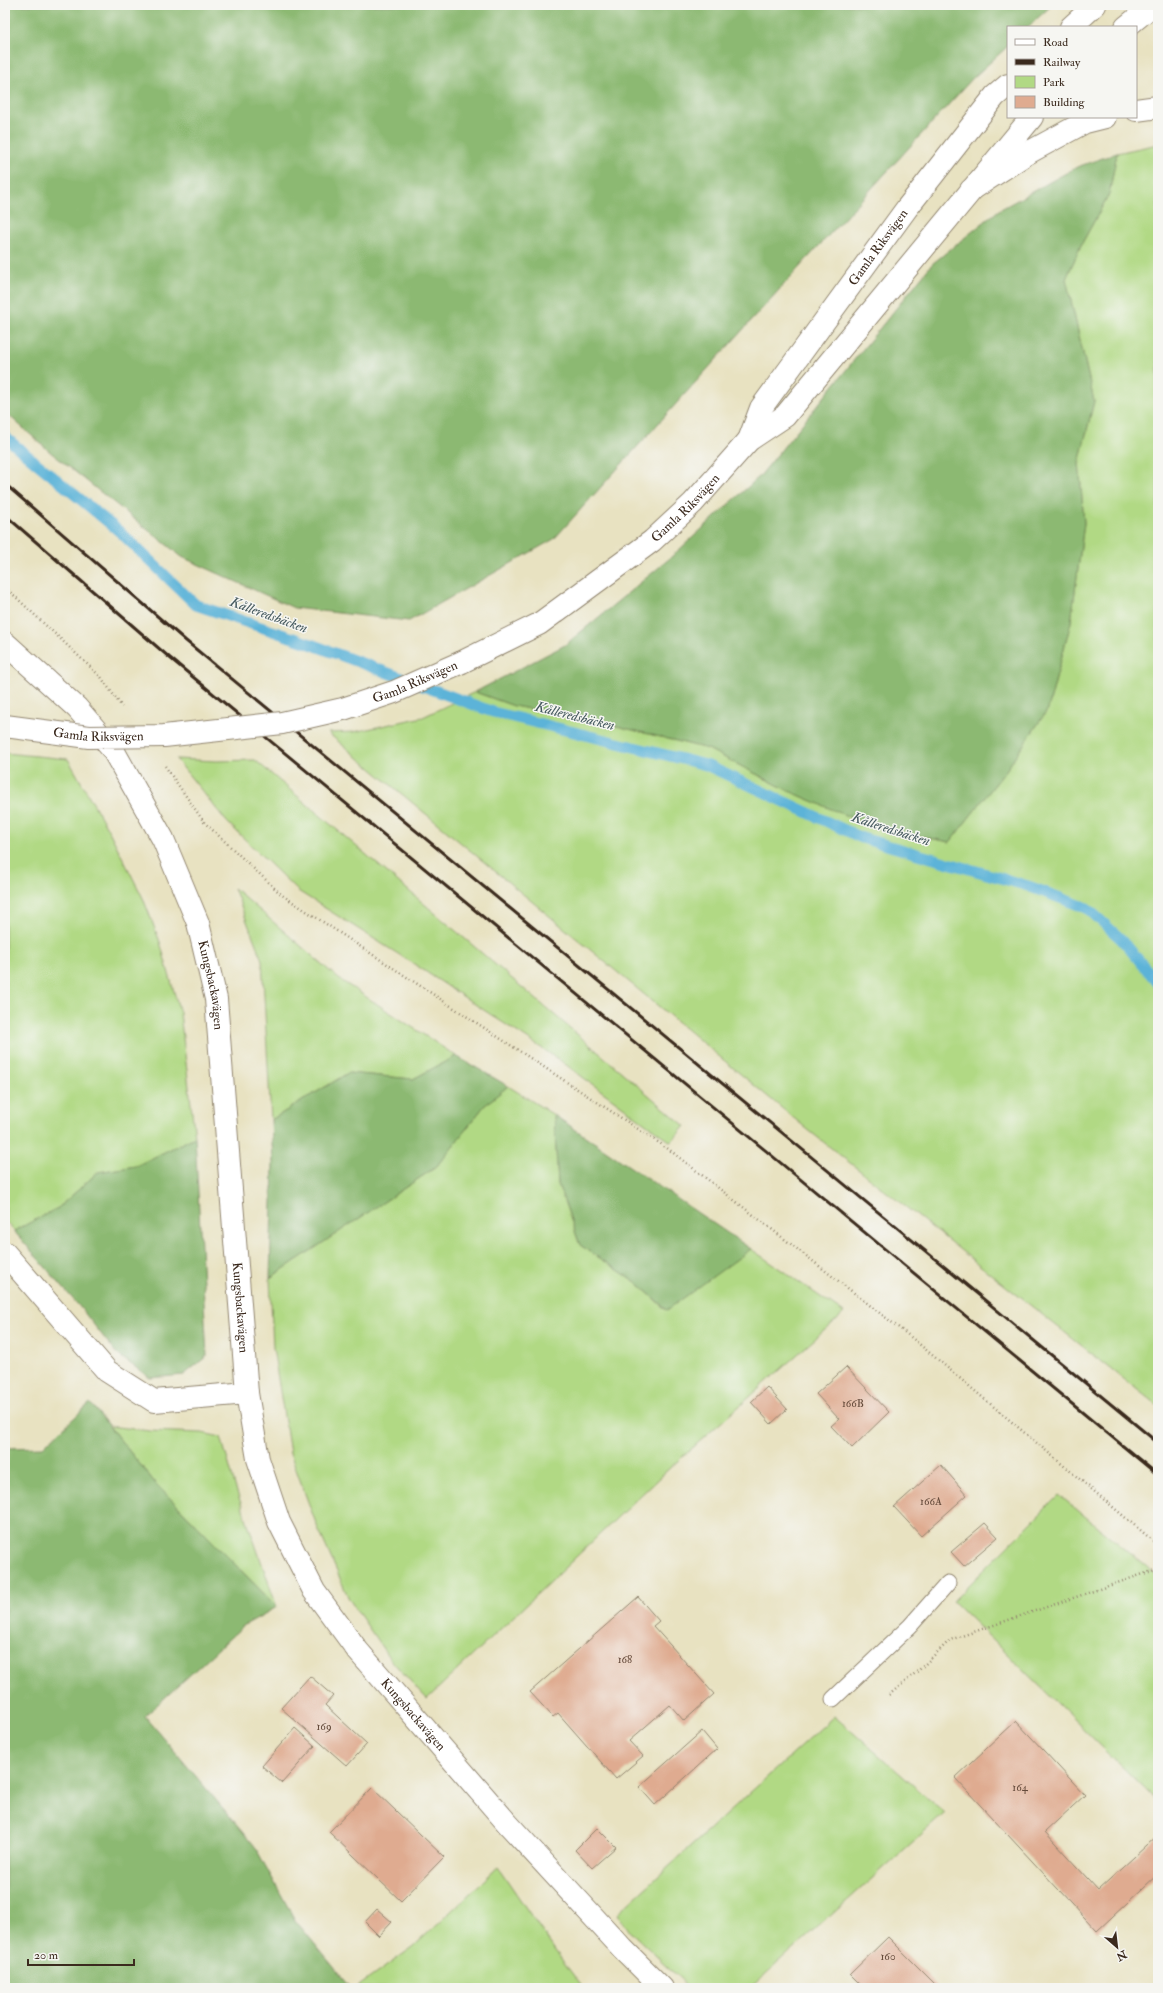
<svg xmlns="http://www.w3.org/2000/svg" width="1163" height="1993" viewBox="0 0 1163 1993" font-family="'IM FELL Double Pica',serif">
  <rect width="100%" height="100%" fill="#f6f6f2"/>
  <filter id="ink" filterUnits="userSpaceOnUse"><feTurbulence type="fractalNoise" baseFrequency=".025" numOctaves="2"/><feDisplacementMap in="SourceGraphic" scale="8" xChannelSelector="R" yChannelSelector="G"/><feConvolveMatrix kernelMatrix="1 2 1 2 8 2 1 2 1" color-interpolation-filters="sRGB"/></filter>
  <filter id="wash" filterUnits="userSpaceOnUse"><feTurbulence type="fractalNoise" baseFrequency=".012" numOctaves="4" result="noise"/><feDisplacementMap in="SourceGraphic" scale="16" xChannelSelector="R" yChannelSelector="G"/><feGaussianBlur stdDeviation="0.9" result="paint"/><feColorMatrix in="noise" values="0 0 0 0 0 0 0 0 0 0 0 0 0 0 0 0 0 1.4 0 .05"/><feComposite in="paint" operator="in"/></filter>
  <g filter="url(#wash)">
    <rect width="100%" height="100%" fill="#e8e2c1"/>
    <g fill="#b1d984" stroke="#768251">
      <polygon points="1158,144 1158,1406 807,1129 328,733 354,732 423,717 475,692 514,706 621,727 708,749 789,791 873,827 950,842 1007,769 1048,709 1071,622 1084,523 1079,463 1094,401 1066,279 1081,245 1109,194 1117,153"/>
      <polygon points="5,753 68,759 110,833 143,898 160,942 180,1013 195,1137 136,1166 98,1172 58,1208 14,1231 5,1221"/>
      <polygon points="176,759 216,761 255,760 685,1126 671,1142 558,1059 414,964 298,891 227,822"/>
      <polygon points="234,888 339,979 456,1056 413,1079 348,1073 271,1120 262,960"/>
      <polygon points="508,1086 554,1115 558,1184 580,1245 636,1282 666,1310 751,1249 844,1313 662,1475 427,1699 390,1659 349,1599 317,1526 290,1453 273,1348 270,1278 436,1167 485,1105"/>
      <polygon points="109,1426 150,1431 202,1433 221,1437 236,1489 277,1607 156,1484"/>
      <polygon points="1059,1495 1158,1576 1158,1802 953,1601"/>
      <polygon points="834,1716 945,1813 750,1988 690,1988 630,1931 617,1914"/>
      <polygon points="498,1867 556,1952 583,1988 356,1988 413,1947"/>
    </g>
    <g fill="#8cb972" stroke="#647248">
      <polygon points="5,5 1052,5 1028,27 1008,27 1008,46 972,79 806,260 554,539 409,621 294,608 182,557 49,451 5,412"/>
      <polygon points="1117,153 1109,194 1081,245 1066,279 1094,401 1079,463 1084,523 1071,622 1048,709 1007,769 950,842 873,827 789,791 708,749 621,727 514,706 475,692 565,645 669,559 760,476 932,264 999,210 1077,167"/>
      <polygon points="456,1056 508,1086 485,1105 436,1167 270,1278 273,1163 271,1120 348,1073 413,1079"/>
      <polygon points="554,1115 751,1249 667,1310 636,1282 580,1245 558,1184"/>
      <polygon points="195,1137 207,1356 184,1375 150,1378 117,1354 79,1306 14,1231 58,1208 98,1172 136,1166"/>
      <polygon points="90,1403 156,1484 277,1607 243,1626 145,1716 254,1845 295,1920 351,1988 5,1988 5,1448 43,1447"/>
    </g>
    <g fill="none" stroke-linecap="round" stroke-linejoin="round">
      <polyline stroke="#5bb3d8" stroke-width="11" points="5,437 120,532 196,605 305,642 493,712 706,765 862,838 1028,886 1087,908 1122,940 1158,983"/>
    </g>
    <g id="blocks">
      <g fill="#dfab90">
        <polygon points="846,1367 889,1412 852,1448 831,1426 839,1419 816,1394"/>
        <polygon points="767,1387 787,1409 771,1424 751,1402"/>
        <polygon points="941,1465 967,1495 921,1536 894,1507"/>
        <polygon points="985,1523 998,1537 964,1566 951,1552"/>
        <polygon points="638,1597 659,1621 653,1626 714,1694 684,1721 670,1705 629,1741 643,1756 616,1779 558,1713 553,1717 530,1692"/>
        <polygon points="310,1676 333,1696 325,1705 367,1744 347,1766 281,1708"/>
        <polygon points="1016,1721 1085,1795 1045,1832 1098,1890 1158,1835 1158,1874 1097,1931 955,1778"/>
        <polygon points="295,1728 315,1746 282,1783 262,1766"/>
        <polygon points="702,1731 717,1749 655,1805 639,1787"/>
        <polygon points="372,1788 444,1857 401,1901 329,1832"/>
        <polygon points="597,1828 616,1847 592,1868 575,1850"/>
        <polygon points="377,1909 392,1922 379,1936 365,1922"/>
        <polygon points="888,1937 939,1988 864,1988 850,1974"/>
      </g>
    </g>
  </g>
  <g filter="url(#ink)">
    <use href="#blocks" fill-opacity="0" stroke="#928670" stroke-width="1"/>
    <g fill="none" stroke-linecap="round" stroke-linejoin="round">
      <g stroke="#928670" stroke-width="17">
        <polyline id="service" points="833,1699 910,1626 948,1583"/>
      </g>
      <g stroke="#928670" stroke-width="24">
        <polyline id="minor" points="5,1253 107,1371 154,1401 247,1393"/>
      </g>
      <g stroke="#928670" stroke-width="24">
        <g id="tertiary">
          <polyline points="1071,27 1095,5"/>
          <polyline points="1126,27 1153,5"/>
          <path id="s1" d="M 749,440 L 761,408 L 907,208 L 995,96 L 1008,85"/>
          <path id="s2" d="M 5,643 L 77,708 L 113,750 L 163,839 L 198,923 L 216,999 L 247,1393 L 258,1459 L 279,1522 L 314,1591 L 358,1651 L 508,1824 L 623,1949 L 662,1988"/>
          <path id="s3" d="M 462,662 L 539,624 L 652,541 L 693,503 L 749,440 L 785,416 L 1032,117"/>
        </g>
      </g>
      <g stroke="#928670" stroke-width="24">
        <g id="motorway">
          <polyline points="1136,110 1158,107"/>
          <polyline points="971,190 1026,154 1085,122 1105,117"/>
        </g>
      </g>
      <g stroke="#928670" stroke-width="2.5" stroke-dasharray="1 3" stroke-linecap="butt">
        <polyline points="5,587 101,677 122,707"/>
        <polyline points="165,766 204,822 282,895 667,1148 912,1338 1158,1545"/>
        <polyline points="889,1695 919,1670 950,1640 1158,1569"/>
      </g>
      <use href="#service" stroke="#fff" stroke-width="15"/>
      <use href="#minor" stroke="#fff" stroke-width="22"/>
      <use href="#tertiary" stroke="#fff" stroke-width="22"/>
      <use href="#motorway" stroke="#fff" stroke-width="22"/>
      <g stroke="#3b2a1e" stroke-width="3">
        <polyline points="5,484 186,641 1158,1443"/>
        <polyline points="5,515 170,658 1158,1475"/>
      </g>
      <g stroke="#928670" stroke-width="24" stroke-linecap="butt">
        <g id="tertiary-bridge">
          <path id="s4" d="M 5,726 L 89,737 L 164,736 L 282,723 L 343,709 L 394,692 L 462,662"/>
        </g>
      </g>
      <use href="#tertiary-bridge" stroke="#fff" stroke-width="22"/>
    </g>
  </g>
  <g text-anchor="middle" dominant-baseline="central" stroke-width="3" stroke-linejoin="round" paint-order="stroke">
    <g font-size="11" fill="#644a3a">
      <text x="853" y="1403">166B</text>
      <text x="931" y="1501">166A</text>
      <text x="625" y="1659">168</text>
      <text x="324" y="1726">169</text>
      <text x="1020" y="1787">164</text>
      <text x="888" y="1956">160</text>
    </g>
    <g font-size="13" fill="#3b2a1e" stroke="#f6f6f2">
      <text stroke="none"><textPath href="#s1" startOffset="233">Gamla Riksvägen</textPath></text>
      <text stroke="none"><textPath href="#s3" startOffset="273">Gamla Riksvägen</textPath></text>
      <text stroke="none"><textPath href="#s4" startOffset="418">Gamla Riksvägen</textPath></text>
      <text stroke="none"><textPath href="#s4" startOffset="94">Gamla Riksvägen</textPath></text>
      <text stroke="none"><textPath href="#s2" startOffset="409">Kungsbackavägen</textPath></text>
      <text stroke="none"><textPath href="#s2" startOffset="733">Kungsbackavägen</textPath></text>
      <text stroke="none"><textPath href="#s2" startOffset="1188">Kungsbackavägen</textPath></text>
    </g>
    <g font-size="14" font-style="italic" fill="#465a5f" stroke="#f6f6f2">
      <text transform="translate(269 615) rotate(20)">Kålleredsbäcken</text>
      <text transform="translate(575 716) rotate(14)">Kålleredsbäcken</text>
      <text transform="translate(891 829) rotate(18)">Kålleredsbäcken</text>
    </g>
  </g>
  <rect width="1163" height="1993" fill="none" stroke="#f6f6f2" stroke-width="20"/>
  <rect x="1007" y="26" width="130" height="92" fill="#f6f6f2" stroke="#aba49d"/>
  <rect x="1015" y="39" width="20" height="6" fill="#ffffff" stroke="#aba49d"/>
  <text x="1043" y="46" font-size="12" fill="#3b2a1e">Road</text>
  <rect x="1015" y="59" width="20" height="6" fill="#3b2a1e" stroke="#aba49d"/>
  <text x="1043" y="66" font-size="12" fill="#3b2a1e">Railway</text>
  <rect x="1015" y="76" width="20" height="12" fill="#b1d984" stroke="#aba49d"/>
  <text x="1043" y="86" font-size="12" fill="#3b2a1e">Park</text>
  <rect x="1015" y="96" width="20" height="12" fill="#dfab90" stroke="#aba49d"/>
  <text x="1043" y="106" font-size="12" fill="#3b2a1e">Building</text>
  <g transform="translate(1117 1947) rotate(152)" stroke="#f6f6f2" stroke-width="3" paint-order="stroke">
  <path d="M0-3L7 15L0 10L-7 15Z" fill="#3b2a1e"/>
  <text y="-6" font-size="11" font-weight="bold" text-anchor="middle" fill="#3b2a1e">N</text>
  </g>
  <path d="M28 1959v6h106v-6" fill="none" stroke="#3b2a1e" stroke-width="2"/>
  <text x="34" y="1959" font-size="12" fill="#3b2a1e" stroke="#f6f6f2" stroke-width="3" paint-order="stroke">20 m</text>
</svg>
